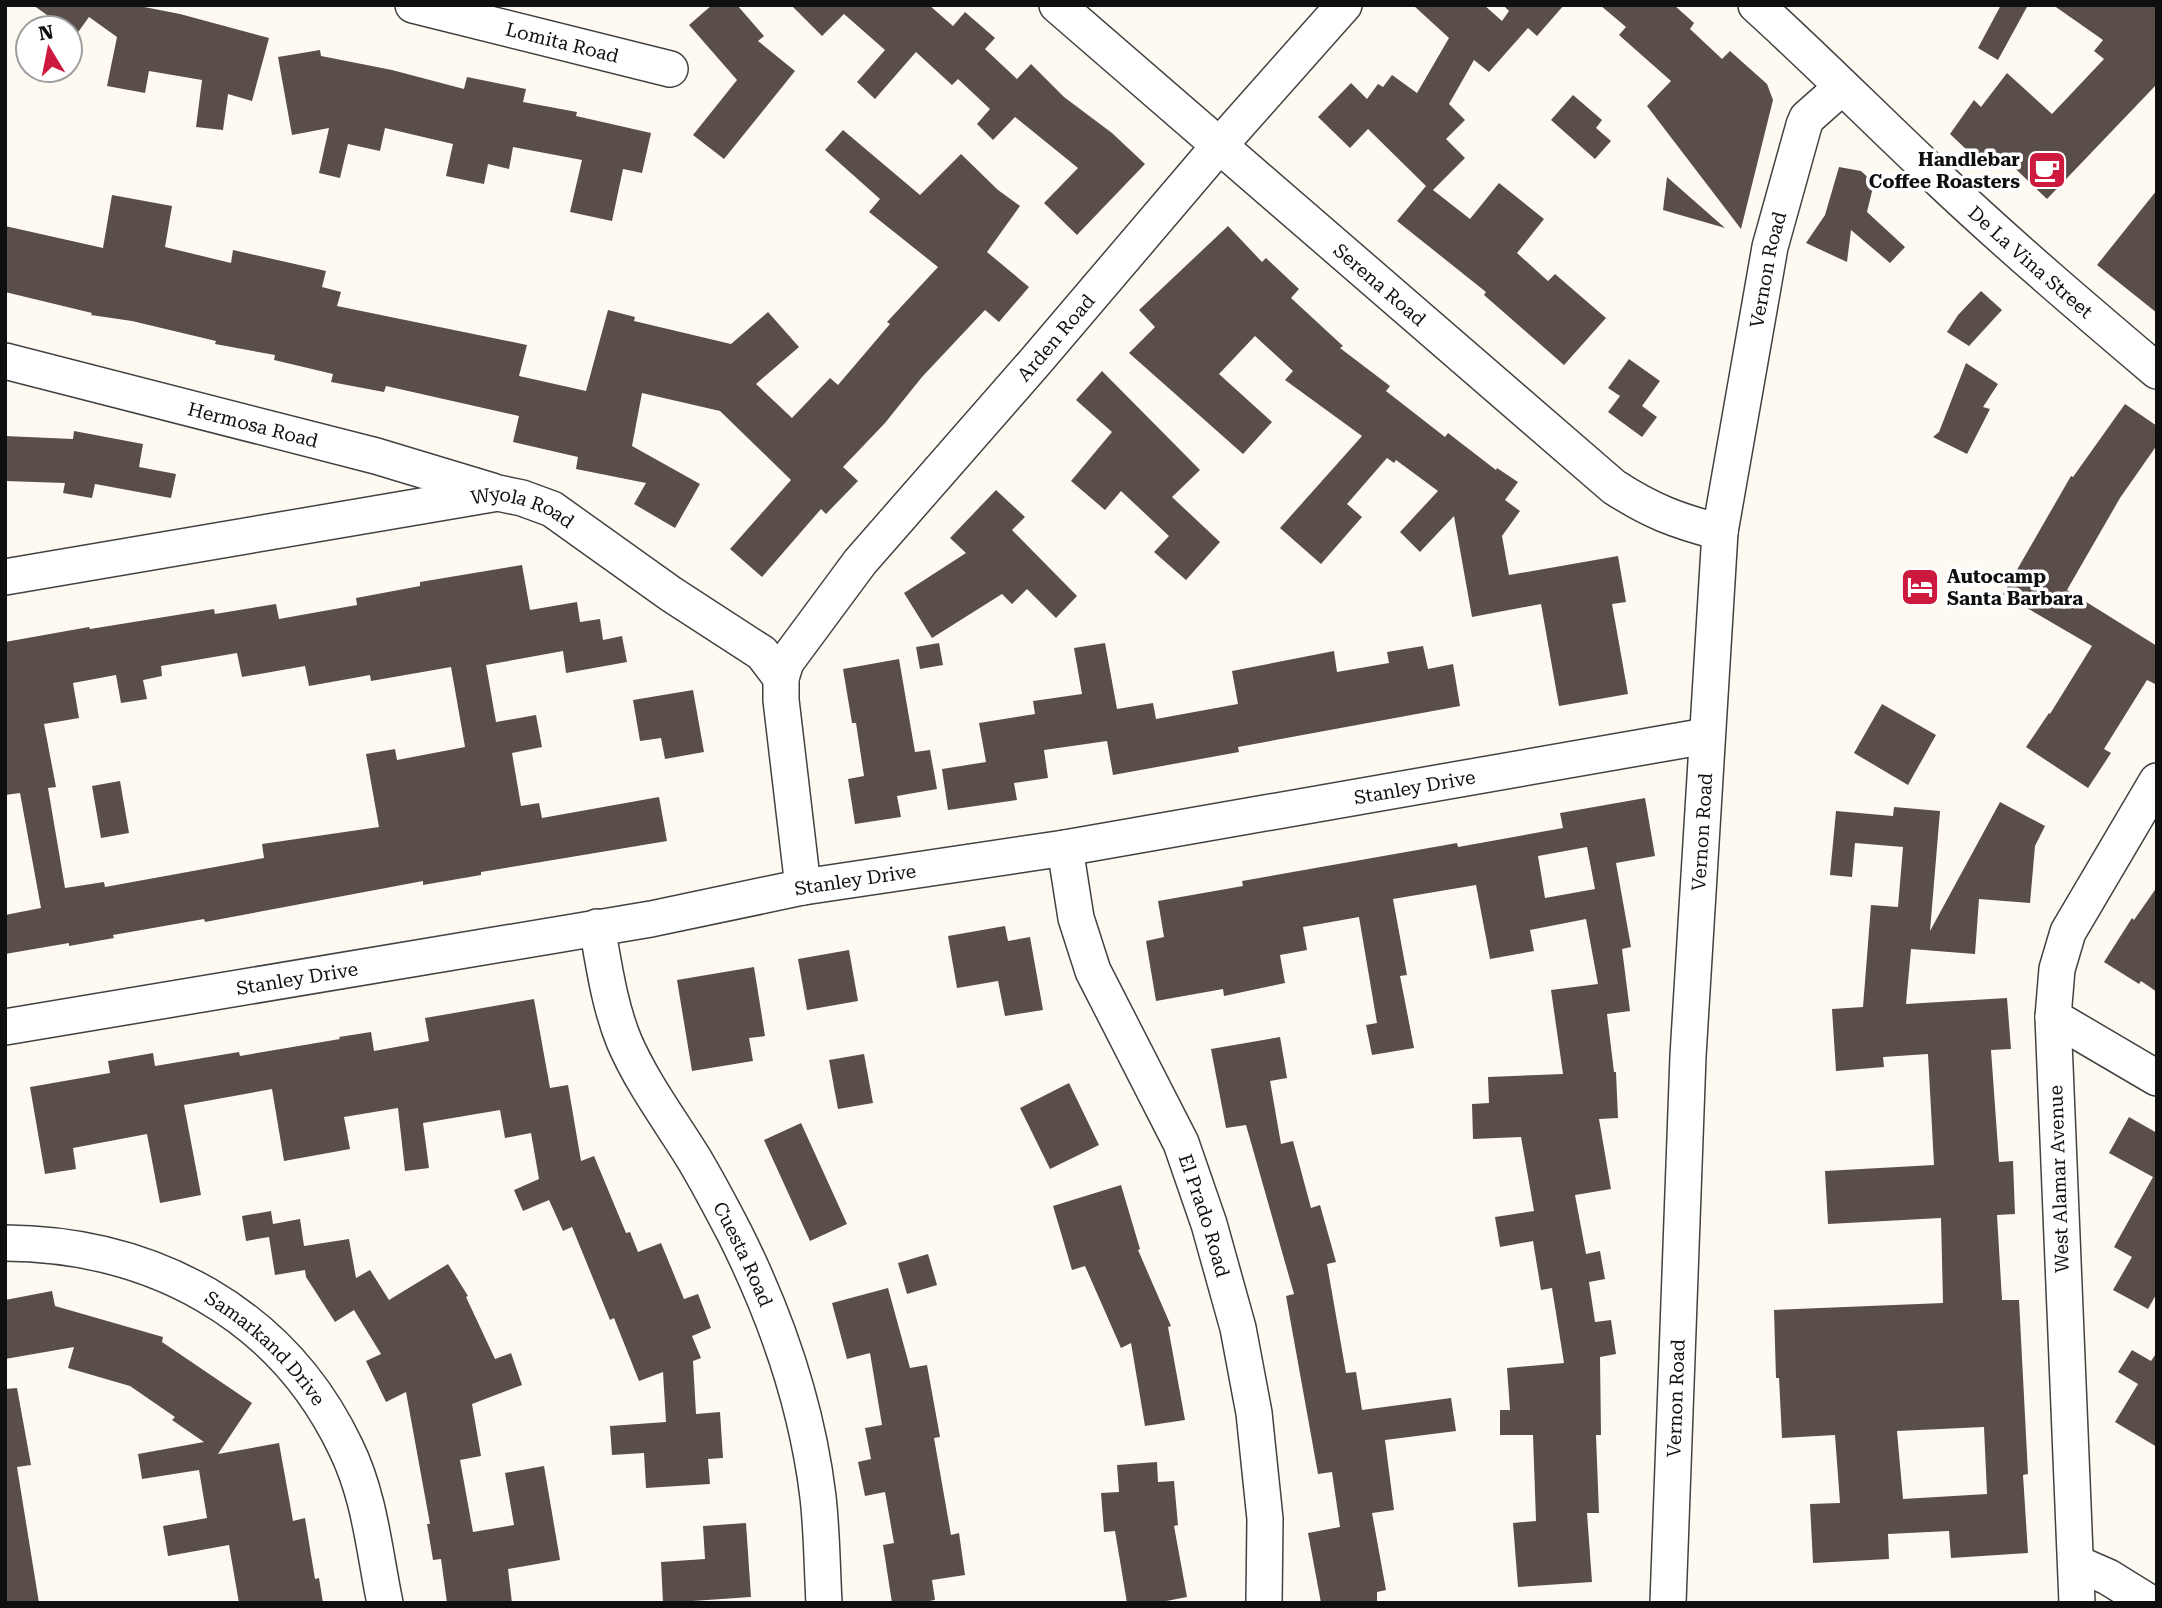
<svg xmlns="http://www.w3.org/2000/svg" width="2162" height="1608" viewBox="0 0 2162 1608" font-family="'Roboto Serif',serif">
  <rect width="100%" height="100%" fill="#fffaf1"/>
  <g fill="#594e4a" fill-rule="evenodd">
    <polygon points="33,5 134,5 180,14 269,38 252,101 228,94 223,130 196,127 202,80 149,71 145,93 107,86 117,37 89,17 76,35 70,31 70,28 65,28"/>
    <polygon points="712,5 737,5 764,36 758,41 795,71 724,159 693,135 737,80 689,25"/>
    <polygon points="791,5 929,5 953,26 965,12 995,38 985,49 1017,79 1031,64 1064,97 1112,133 1145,164 1077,235 1044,203 1078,168 1015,117 993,140 977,124 990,109 958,79 952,85 916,52 875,99 857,82 885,50 844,14 822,36"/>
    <polygon points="1413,5 1484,5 1502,21 1509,11 1503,5 1564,5 1537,36 1528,28 1489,72 1474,60 1449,104 1465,120 1446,139 1465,158 1433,190 1470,219 1499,183 1544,219 1517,253 1548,281 1555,274 1606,318 1564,365 1484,295 1486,292 1397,221 1426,186 1368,129 1350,148 1318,117 1351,83 1367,99 1378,84 1383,87 1392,75 1417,93 1449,38"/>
    <polygon points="1600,5 1674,5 1694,23 1690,29 1722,59 1730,51 1767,84 1773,100 1741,229 1647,106 1671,81 1619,35 1626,27"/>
    <polygon points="2001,5 2028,5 1998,60 1978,48"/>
    <polygon points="2053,5 2157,5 2157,84 2047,199 1999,153 1986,168 1950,134 1974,100 1981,107 2007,73 2052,114 2104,59 2094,51 2103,40"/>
    <polygon points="320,50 321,56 392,70 464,89 467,77 526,89 523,102 577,112 576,116 651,133 642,173 623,169 612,221 570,212 582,160 513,147 509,169 488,164 484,184 446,176 453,144 385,128 380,151 348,144 340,178 319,173 329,128 292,135 278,57"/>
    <polygon points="1573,95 1602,120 1596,128 1611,141 1595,159 1551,120"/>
    <polygon points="843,130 920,195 961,154 998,190 1020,206 987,252 1029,287 999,322 985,310 922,377 885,423 843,467 858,481 826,514 821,509 762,577 730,549 791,480 720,411 642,393 632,446 700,484 675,528 634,504 646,483 576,469 578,457 513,442 519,416 386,386 384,392 331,382 333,374 274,360 275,355 215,344 216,341 132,321 91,315 92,313 5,292 5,226 103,248 112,195 172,206 165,247 231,263 233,250 326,271 322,287 341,292 337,306 527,345 519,376 586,391 608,310 635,317 634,321 731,344 768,312 799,347 756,384 792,418 830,378 838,385 890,324 887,322 938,267 869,212 880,199 825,150"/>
    <polygon points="1839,167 1861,171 1874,183 1867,212 1905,247 1890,263 1851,230 1847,262 1806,243 1825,215"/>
    <polygon points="1667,177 1725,228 1663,210"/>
    <polygon points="2157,190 2157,313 2097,265"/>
    <polygon points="1228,226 1262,262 1266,258 1299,289 1291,298 1343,346 1340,348 1390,386 1386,391 1445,437 1448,433 1496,470 1497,468 1518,482 1505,500 1520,511 1502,536 1509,575 1618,556 1626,602 1612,604 1628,694 1559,706 1541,604 1472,617 1454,516 1420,552 1400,532 1438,491 1396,460 1394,463 1387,458 1347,504 1362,517 1321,564 1280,528 1362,436 1285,380 1293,371 1255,336 1219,374 1272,422 1243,454 1129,353 1155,327 1139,310"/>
    <polygon points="1981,291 2002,310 1969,346 1947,332 1958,315"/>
    <polygon points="1629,359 1660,381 1642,406 1657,417 1642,437 1608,412 1620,396 1608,388"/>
    <polygon points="1966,363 1998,384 1983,407 1990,409 1967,454 1933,437 1939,432"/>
    <polygon points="1102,371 1200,470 1172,497 1220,542 1186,580 1154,552 1169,536 1121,491 1105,510 1071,481 1112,432 1076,400"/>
    <polygon points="2125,404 2157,426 2157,445 2120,498 2067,590 2157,646 2157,685 2147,680 2104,749 2111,753 2088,788 2026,747 2049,713 2050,714 2092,646 2003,594 2071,476 2073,477"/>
    <polygon points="74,431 143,444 139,467 176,474 171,498 95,484 92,498 63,493 65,483 5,481 5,436 73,439"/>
    <polygon points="996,490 1025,517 1012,530 1077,596 1056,618 1027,589 1012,604 1002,594 932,638 904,593 966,553 950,538"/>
    <path d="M 522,565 L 530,610 L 577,602 L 580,622 L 600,619 L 603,640 L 622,636 L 627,662 L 566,673 L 563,651 L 486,665 L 496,722 L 536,715 L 542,747 L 512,753 L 521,806 L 539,803 L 542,818 L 659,797 L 667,841 L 481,872 L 481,875 L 423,885 L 423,881 L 205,922 L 204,919 L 113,935 L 114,938 L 69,946 L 69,943 L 5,954 L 5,915 L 41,908 L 20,793 L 5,795 L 5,642 L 89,627 L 90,629 L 214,609 L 215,614 L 276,604 L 279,619 L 357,605 L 356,598 L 420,586 L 420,582 ZM 237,653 L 242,677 L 305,666 L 309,686 L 370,675 L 371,681 L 451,667 L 465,747 L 397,760 L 395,749 L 366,754 L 379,827 L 262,844 L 264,858 L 105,887 L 104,882 L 65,888 L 48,788 L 56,787 L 44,724 L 79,718 L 73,683 L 116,675 L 121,703 L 147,699 L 143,680 L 162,676 L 161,666 Z"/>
    <polygon points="939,643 943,665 920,669 916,647"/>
    <polygon points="1105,643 1117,709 1153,703 1156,719 1238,704 1232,671 1334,651 1337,672 1389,663 1387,652 1423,646 1428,669 1453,664 1460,706 1238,747 1239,752 1113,775 1107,741 1044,750 1048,778 1014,783 1017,800 948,810 942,769 986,762 979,723 1035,714 1033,701 1082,694 1074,648"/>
    <polygon points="899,659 915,752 930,750 937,789 897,796 901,817 855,824 848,779 864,776 856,723 852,723 843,669"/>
    <polygon points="693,690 704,752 665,759 661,738 640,741 633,700"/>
    <polygon points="1882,704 1936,735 1908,785 1854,753"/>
    <polygon points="120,781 129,833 101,838 92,786"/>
    <path d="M 1645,798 L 1655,856 L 1616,863 L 1631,947 L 1622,949 L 1630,1011 L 1607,1014 L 1614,1072 L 1616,1072 L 1618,1118 L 1599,1119 L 1611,1189 L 1575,1195 L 1586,1254 L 1600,1251 L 1605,1279 L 1589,1282 L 1595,1322 L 1611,1320 L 1616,1354 L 1600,1357 L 1601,1435 L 1596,1435 L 1599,1513 L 1587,1513 L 1592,1582 L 1518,1587 L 1513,1523 L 1536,1521 L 1533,1435 L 1500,1435 L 1500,1410 L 1510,1410 L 1507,1368 L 1564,1363 L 1552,1288 L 1541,1290 L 1533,1241 L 1500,1247 L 1495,1217 L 1534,1211 L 1521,1137 L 1473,1139 L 1472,1104 L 1489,1103 L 1488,1077 L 1563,1074 L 1551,990 L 1598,984 L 1586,919 L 1530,930 L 1534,951 L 1490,959 L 1476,885 L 1393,899 L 1407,975 L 1400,976 L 1414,1048 L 1372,1055 L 1366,1025 L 1377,1023 L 1359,917 L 1303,927 L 1307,950 L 1280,955 L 1285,983 L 1224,996 L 1223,989 L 1156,1001 L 1146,941 L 1164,937 L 1158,901 L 1243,886 L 1242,881 L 1457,843 L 1458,847 L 1563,828 L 1560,813 ZM 1587,847 L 1595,889 L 1545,898 L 1538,856 Z"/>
    <path d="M 2000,802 L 2045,826 L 2035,846 L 2030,903 L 1979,899 L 1975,954 L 1911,949 L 1906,1004 L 2007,998 L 2011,1049 L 1991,1050 L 1999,1162 L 2013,1161 L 2015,1214 L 1997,1215 L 2002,1300 L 2019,1300 L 2028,1474 L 2023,1475 L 2028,1553 L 1951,1558 L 1949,1531 L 1888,1534 L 1889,1559 L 1813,1563 L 1810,1504 L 1840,1503 L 1835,1435 L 1782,1438 L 1779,1378 L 1776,1378 L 1774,1310 L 1943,1303 L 1941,1218 L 1828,1224 L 1825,1171 L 1934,1165 L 1928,1054 L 1883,1057 L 1884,1067 L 1836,1071 L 1832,1009 L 1863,1007 L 1871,905 L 1898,907 L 1903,847 L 1855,843 L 1852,877 L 1830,875 L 1836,811 L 1893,816 L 1894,807 L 1940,811 L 1930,931 ZM 1984,1427 L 1987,1494 L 1903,1499 L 1897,1431 Z"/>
    <polygon points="2157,887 2157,992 2141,981 2139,984 2104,962 2132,918 2134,920"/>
    <polygon points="1005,926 1008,941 1030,937 1043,1010 1005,1016 998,981 957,988 948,936"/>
    <polygon points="849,950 858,1001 807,1010 798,959"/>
    <polygon points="754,967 765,1036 749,1038 753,1061 692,1071 677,980"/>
    <polygon points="534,999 550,1088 568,1085 581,1161 594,1156 626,1233 630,1232 638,1252 661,1243 684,1299 698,1294 711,1328 692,1336 701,1358 693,1361 696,1414 720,1412 723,1458 708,1459 710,1484 646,1488 644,1453 612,1455 610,1426 666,1422 663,1372 639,1381 614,1318 610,1320 572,1227 563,1231 549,1200 523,1211 514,1190 539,1179 531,1133 505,1138 500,1110 423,1123 429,1168 405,1171 398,1108 344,1117 350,1149 284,1161 272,1089 184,1105 201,1195 160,1203 147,1134 73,1148 76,1169 45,1174 30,1087 110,1073 108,1061 153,1053 155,1066 239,1052 240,1056 340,1039 339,1037 371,1032 374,1051 429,1041 425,1018"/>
    <polygon points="1280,1037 1287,1078 1270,1081 1281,1144 1293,1141 1311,1208 1320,1205 1336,1262 1327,1264 1346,1373 1356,1372 1362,1410 1451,1398 1456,1431 1385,1440 1394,1510 1372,1513 1386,1590 1377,1592 1377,1603 1321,1603 1308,1533 1340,1527 1332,1472 1318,1474 1286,1296 1294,1294 1246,1125 1226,1128 1211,1049"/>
    <polygon points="864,1054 873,1103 838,1109 829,1060"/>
    <polygon points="1069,1083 1099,1145 1050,1169 1020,1108"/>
    <polygon points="2129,1117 2157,1133 2157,1293 2148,1309 2113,1290 2132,1257 2114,1247 2153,1177 2109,1153"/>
    <polygon points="801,1123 847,1224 810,1241 764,1140"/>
    <polygon points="1121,1185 1140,1249 1138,1250 1171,1326 1168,1327 1185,1420 1145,1426 1131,1343 1121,1348 1085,1266 1072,1270 1053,1206"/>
    <polygon points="271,1211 273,1224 300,1219 304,1246 349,1239 356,1278 370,1270 389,1300 448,1264 468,1296 466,1297 495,1359 511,1353 522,1385 472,1404 481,1456 460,1460 473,1532 514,1525 505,1473 544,1466 560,1560 508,1569 512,1603 447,1603 441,1559 433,1560 427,1524 430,1524 406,1392 386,1402 366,1361 381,1354 354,1310 335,1322 306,1277 305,1270 275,1275 269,1237 246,1241 242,1216"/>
    <polygon points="928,1254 937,1285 907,1294 898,1263"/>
    <polygon points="888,1288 910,1368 927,1365 940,1437 934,1438 951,1535 959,1533 965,1575 932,1580 935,1600 917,1603 892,1603 883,1545 894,1543 885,1492 865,1496 858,1462 871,1459 865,1428 882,1425 870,1353 847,1359 832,1303"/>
    <polygon points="52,1291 55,1306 163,1337 162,1342 252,1403 218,1454 279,1443 293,1521 305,1518 315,1579 319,1578 323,1603 239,1603 229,1545 168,1556 163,1526 207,1518 199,1470 142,1479 138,1454 204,1442 172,1420 175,1417 130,1386 68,1368 74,1347 5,1359 5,1300"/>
    <polygon points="2132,1350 2151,1361 2157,1352 2157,1447 2115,1422 2138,1384 2118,1372"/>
    <polygon points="17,1388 31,1465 17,1467 39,1603 5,1603 5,1389"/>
    <polygon points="1157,1462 1158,1482 1174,1481 1178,1525 1174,1526 1187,1597 1156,1603 1127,1603 1115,1531 1104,1532 1101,1493 1119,1492 1117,1465"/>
    <polygon points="746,1523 751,1597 663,1603 661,1562 705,1559 703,1526"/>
  </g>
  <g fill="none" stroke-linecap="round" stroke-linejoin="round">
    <g stroke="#424242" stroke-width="38">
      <g id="minor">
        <path id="s1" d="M 413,5 L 670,69"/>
        <path id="s2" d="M 1057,5 L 1614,487 C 1651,511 1677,521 1720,532"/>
        <path id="s3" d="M 1756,5 C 1819,62 1879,123 1941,181 C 2011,247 2084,309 2157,371"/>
        <path id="s4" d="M 5,361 L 376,456 L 492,491"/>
        <path id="s5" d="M 5,577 L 498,493 L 522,498 L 552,509 L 671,594 L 762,653 L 781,678 L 781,700 L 803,887"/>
        <path id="s6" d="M 781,678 L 786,662 L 860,562 L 1035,362 L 1218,147 L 1344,5"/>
        <path id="s7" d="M 1065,848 L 1076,918 L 1093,971 L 1181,1143 L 1209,1224 L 1238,1328 L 1254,1413 L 1265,1519 L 1264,1603"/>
        <path id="s8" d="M 597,927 C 604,965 609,1004 624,1041 C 642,1083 670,1120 694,1159 C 709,1184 722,1209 735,1234 C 776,1316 807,1405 818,1497 C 822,1532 822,1568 824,1603"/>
        <polyline points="2053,1017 2157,1078"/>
        <path id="s9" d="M 5,1027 L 651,919 L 803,887 L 1065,848 L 1706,736"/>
        <path id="s10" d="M 5,1243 C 152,1244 282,1313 346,1448 C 370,1497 374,1550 385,1603"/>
        <polyline points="2076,1563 2108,1577 2150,1603"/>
        <path id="s11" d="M 1668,1603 L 1688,1056 L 1720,532 L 1770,247 L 1804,125 L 1807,118 L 1842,87"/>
        <polyline points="2077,1603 2053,1017 2057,969 2068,932 2157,781"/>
      </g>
    </g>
    <use href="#minor" stroke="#fff" stroke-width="35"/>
  </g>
  <defs>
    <g id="cafe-square" transform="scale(2.0125)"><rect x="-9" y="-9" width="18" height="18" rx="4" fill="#cc193d" stroke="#fff"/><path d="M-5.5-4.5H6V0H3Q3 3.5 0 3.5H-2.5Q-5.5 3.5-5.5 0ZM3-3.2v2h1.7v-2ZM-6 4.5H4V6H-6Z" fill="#fff"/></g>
    <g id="hotel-square" transform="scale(2.0125)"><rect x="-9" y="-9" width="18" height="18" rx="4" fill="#cc193d" stroke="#fff"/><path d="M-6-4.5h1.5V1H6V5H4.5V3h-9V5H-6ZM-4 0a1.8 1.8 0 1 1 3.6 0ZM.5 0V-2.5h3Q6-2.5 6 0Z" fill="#fff"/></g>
  </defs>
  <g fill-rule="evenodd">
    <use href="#cafe-square" x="2047" y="170"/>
    <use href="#hotel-square" x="1920" y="587"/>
  </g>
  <g text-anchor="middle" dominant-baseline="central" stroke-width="7" stroke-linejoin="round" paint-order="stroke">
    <g font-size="19" fill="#0f0f0f" stroke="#fff">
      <text stroke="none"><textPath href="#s1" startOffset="154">Lomita Road</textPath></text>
      <text stroke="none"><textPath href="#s3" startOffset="376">De La Vina Street</textPath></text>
      <text stroke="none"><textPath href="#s11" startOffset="1339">Vernon Road</textPath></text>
      <text stroke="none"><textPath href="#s2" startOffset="427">Serena Road</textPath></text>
      <text stroke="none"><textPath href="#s6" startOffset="439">Arden Road</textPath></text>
      <text stroke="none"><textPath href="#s4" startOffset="256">Hermosa Road</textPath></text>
      <text stroke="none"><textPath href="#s5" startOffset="527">Wyola Road</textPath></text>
      <text stroke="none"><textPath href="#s9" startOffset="1430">Stanley Drive</textPath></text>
      <text stroke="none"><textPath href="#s11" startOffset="772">Vernon Road</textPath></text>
      <text stroke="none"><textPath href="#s9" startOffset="863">Stanley Drive</textPath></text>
      <text stroke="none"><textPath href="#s9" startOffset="296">Stanley Drive</textPath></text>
      <text transform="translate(2059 1179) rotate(-92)">West Alamar Avenue</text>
      <text stroke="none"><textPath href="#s7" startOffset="396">El Prado Road</textPath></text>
      <text stroke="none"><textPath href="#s8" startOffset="362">Cuesta Road</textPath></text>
      <text stroke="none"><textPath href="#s10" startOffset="290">Samarkand Drive</textPath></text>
      <text stroke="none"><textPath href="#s11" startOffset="205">Vernon Road</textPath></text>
    </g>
    <g font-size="19" font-weight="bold" fill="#0f0f0f" stroke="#fff" text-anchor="end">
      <text x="2020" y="159">Handlebar<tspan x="2020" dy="22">Coffee Roasters</tspan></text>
      <text x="1947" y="576" text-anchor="start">Autocamp<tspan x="1947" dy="22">Santa Barbara</tspan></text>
    </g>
  </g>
  <rect width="2162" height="1608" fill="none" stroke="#0f0f0f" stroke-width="14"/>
  <g transform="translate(49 49) rotate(350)"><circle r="33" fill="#ffffff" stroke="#9f9f9f" stroke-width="2"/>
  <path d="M0-5L12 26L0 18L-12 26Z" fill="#cc193d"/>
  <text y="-10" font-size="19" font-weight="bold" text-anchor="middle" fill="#0f0f0f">N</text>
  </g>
</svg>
